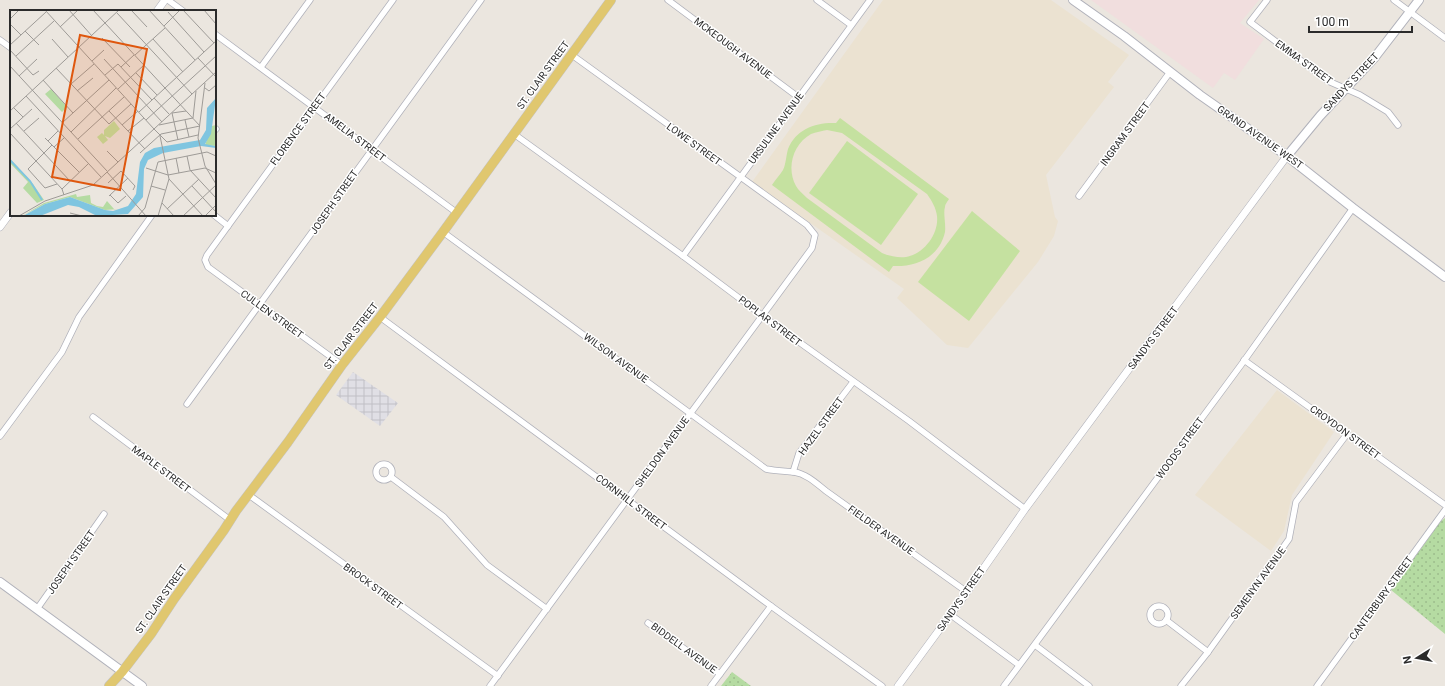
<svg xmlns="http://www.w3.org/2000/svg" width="1445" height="686" viewBox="0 0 1445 686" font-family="Roboto,sans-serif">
  <defs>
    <pattern id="industrial-grid" width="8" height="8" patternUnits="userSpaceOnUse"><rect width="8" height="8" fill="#e0dfe5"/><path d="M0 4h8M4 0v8" fill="none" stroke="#c0c0c5"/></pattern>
    <pattern id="park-dots" width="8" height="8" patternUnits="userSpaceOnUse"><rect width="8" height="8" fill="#b5dba2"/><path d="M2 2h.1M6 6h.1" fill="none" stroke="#9cbc8c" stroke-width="1.8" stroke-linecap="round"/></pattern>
  </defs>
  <rect width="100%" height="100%" fill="#ebe6df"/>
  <polygon fill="url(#industrial-grid)" points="353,372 398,403 380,426 336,395"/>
  <g fill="#ebe2d1">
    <polygon points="883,0 1051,0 1129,55 1108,82 1114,87 1046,175 1055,217 1058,221 1054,236 1038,262 968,348 947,345 897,298 904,289 752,182"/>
    <polygon points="1277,390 1334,432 1292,495 1284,531 1271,551 1195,495"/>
  </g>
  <polygon fill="#f1dede" points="1091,0 1259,0 1240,23 1264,39 1235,80 1224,73 1213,88"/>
  <g fill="url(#park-dots)">
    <polygon points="1445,518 1445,634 1391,590 1440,522"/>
    <polygon points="732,672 751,686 721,686"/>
  </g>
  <g fill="#c5e1a0" fill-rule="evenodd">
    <path d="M 840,118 L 949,199 C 948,201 945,204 945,207 C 943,213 946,224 945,232 C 939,258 916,267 893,266 L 889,272 L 772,185 C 775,180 780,175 783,170 C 786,164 786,156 788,149 C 796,129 816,122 836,123 ZM 827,130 L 842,133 L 927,194 C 932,201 936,208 937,216 C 939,234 924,254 906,257 C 898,258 889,256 882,253 L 807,198 C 803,194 798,190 796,186 C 786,168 793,144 811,134 C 816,132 822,131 827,130 Z"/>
    <polygon points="847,141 918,194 881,245 809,193"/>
    <polygon points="972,211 1020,251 969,321 918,282"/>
  </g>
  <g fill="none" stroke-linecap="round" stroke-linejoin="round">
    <g stroke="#b0b1ba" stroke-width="7">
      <g id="minor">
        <polyline points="168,0 183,11"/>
        <polyline points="668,0 798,97"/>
        <polyline points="817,0 851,25"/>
        <polyline points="1267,0 1250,22 1328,81 1360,95 1388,112 1398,125"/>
        <polyline points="1394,0 1445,38"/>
        <polyline points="215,34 457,213"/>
        <polyline points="0,40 11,48"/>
        <polyline points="261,67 310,0"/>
        <polyline points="215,130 216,129"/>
        <polyline points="514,134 683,256 767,319 909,421 1025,509"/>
        <polyline points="1079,196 1170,72"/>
        <polyline points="214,215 228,226"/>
        <path d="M 443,232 L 766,469 C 776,471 785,471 794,472 C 807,474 817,484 826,491 L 967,592"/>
        <polyline points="683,256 870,0"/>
        <polyline points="380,317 771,606 882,686"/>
        <polyline points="1244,360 1445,505"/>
        <polyline points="342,365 208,267 205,260 207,255 228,226 393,0"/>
        <polyline points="187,404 481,0"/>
        <polyline points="93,417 230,520"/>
        <polyline points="0,436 62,352 79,317 152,215"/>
        <circle cx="384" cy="472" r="8"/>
        <polyline points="793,472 799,453 853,382"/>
        <polyline points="391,477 444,517 487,565 547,609"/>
        <polyline points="249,495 498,676"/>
        <circle cx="1159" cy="615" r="9"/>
        <polyline points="37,609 104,514"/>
        <polyline points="951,615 1019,665"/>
        <polyline points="1166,620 1208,652"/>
        <polyline points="648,623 720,674"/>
        <polyline points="1035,645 1089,686"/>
        <polyline points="490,686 812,248 815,235 807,225 572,55"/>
        <polyline points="711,686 771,606"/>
        <polyline points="1004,686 1241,365 1353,208"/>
        <polyline points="1181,686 1208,652 1289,539 1296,502 1347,434"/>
        <polyline points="1317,686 1445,510"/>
      </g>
    </g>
    <g stroke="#b0b1ba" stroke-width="8">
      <g id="tertiary">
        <polyline points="157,11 165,0"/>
        <polyline points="0,227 11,212"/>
        <polyline points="898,686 967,592 1025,509 1287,156"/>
      </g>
    </g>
    <g stroke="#b0b1ba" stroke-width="10">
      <g id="secondary">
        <polyline points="1073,0 1124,36 1200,95 1287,156 1353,208 1445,277"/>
        <polyline points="1287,156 1320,116 1375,57 1419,0"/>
        <polyline points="0,582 142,686"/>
      </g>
    </g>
    <g stroke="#c4c4c4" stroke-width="10">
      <polyline id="primary" points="109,686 122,672 151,634 174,599 224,530 236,511 288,442 342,365 380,317 443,232 611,0"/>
    </g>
    <use href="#minor" stroke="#fff" stroke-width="5.5"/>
    <use href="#tertiary" stroke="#fff" stroke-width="7"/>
    <use href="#secondary" stroke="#fff" stroke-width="8"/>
    <use href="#primary" stroke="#e0c76f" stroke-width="9"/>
  </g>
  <g text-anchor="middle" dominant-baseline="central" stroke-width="3" stroke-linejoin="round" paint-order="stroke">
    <g font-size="10" fill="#2b2b2b" stroke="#fff">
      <text transform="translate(733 48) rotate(37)">MCKEOUGH AVENUE</text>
      <text transform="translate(1304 62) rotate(36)">EMMA STREET</text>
      <text transform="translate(543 75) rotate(-54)">ST. CLAIR STREET</text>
      <text transform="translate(1351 82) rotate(-47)">SANDYS STREET</text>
      <text transform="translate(776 128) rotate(-54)">URSULINE AVENUE</text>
      <text transform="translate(298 129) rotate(-54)">FLORENCE STREET</text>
      <text transform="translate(1125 134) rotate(-54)">INGRAM STREET</text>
      <text transform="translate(355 137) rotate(37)">AMELIA STREET</text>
      <text transform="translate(1260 137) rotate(35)">GRAND AVENUE WEST</text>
      <text transform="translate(694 144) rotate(36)">LOWE STREET</text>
      <text transform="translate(334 202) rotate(-55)">JOSEPH STREET</text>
      <text transform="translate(272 314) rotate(36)">CULLEN STREET</text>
      <text transform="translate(770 321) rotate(37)">POPLAR STREET</text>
      <text transform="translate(351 336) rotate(-52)">ST. CLAIR STREET</text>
      <text transform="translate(1153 338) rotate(-53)">SANDYS STREET</text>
      <text transform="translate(616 358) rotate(36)">WILSON AVENUE</text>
      <text transform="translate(821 426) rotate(-54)">HAZEL STREET</text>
      <text transform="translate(1345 432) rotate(36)">CROYDON STREET</text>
      <text transform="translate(1180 448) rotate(-54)">WOODS STREET</text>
      <text transform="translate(662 452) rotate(-54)">SHELDON AVENUE</text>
      <text transform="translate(161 469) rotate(37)">MAPLE STREET</text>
      <text transform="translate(631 502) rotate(37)">CORNHILL STREET</text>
      <text transform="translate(881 530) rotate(35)">FIELDER AVENUE</text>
      <text transform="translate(71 562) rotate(-55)">JOSEPH STREET</text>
      <text transform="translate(1258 583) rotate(-54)">SEMENYN AVENUE</text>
      <text transform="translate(373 586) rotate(36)">BROCK STREET</text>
      <text transform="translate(1381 598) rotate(-54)">CANTERBURY STREET</text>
      <text transform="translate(161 599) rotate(-55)">ST. CLAIR STREET</text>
      <text transform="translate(961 599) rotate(-55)">SANDYS STREET</text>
      <text transform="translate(684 648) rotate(36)">BIDDELL AVENUE</text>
    </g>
  </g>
  <g transform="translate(10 10)">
    <rect width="206" height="206" fill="#ebe6df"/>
    <path d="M 66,184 L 67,187 L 80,185 L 81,193 L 87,196 L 93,197 L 97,191 L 104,199 L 109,199 L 95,200 L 60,187 L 35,194 L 12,206 L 34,193 Z" fill="#b5dba2"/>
    <path d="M 41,79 L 57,97 L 52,102 L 35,84 ZM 206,115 L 206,136 L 195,135 L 202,116 ZM 0,149 L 23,174 L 34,190 L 27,193 L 13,178 L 18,172 L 0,153 Z" fill="#b5dba2"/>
    <path d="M 104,111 L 110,119 L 100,128 L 95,126 L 98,130 L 93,134 L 87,127 L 92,123 L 94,125 L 94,120 Z" fill="#c5e1a0"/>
    <path d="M 206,88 L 201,124 L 195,134 L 205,136 L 206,138 L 191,136 L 153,143 L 138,150 L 134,159 L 133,187 L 118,204 L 87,206 L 69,197 L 58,195 L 30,206 L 13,206 L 35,194 L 60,187 L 95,200 L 103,201 L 118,196 L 126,184 L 130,152 L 135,143 L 144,138 L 190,130 L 196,120 L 197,98 Z" fill="#7fc5e0"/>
    <path fill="none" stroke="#7fc5e0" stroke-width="2" d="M 0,150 L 20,171 L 32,190"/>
    <path fill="none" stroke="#9e9b97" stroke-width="1" d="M 35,0 L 144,119M 59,0 L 82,26M 83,0 L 190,116M 139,0 L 185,50M 173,0 L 204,33M 194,0 L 206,14M 122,1 L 137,17M 158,2 L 194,42M 107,3 L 182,84M 0,9 L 9,0M 0,14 L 11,25M 154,16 L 170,0M 50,17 L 68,0M 15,21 L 29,35M 92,28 L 120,57M 42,29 L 58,47M 143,29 L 173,62M 0,35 L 36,2M 0,40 L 23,65 L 29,61M 125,45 L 155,18M 6,46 L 44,11M 188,48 L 206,67M 94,49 L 152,112M 82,51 L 94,40M 0,56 L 97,161M 111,57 L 124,45M 46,58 L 99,114 L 121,94M 126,63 L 147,85M 95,65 L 108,54 L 142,90M 9,66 L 27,49M 33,70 L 63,103M 195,73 L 188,128 L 195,156 L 206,174M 61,74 L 84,54M 195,78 L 199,81 L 206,75M 108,79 L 134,55M 67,81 L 83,68M 16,86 L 91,167M 144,88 L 159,104M 4,98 L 13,107M 0,101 L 109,0M 99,101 L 135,139M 129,102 L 206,31M 162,103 L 168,130M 162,103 L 176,101M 183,108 L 186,81M 136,110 L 206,46M 175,110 L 179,127M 6,113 L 60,171M 52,113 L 99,70M 112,115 L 128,101M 149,115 L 183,108M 0,119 L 22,99M 144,119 L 157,132 L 188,125M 14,121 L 29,108M 118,121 L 134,108M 61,122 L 106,78M 0,123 L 52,179 L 54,185M 35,128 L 69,162M 68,129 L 114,87M 38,131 L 48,121M 42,135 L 18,159 L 35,178 L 47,174M 44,137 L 54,128M 97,141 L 108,152M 130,143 L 151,124 L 190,116M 177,146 L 180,160 L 206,188M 166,148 L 169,163M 136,158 L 158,165 L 195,158 L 206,163M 97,162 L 136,206M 159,169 L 193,206M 98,173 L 111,161 L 125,176 L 123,180M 141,176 L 155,180M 182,176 L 206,202M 52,179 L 78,154M 100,185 L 108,193 L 116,186M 99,186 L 118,168M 152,193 L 164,206M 157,199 L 189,169M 60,203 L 72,206M 9,206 L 35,191 L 83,175 L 206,62M 128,206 L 135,198 L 148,152 L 197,142 L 206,146M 148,206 L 159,169 L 150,126M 173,206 L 206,175M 195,206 L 206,195"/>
    <path fill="#df570e" fill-opacity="0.15" stroke="#df570e" stroke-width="2" d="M 70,25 L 137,39 L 110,180 L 42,167 Z"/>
    <rect width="206" height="206" fill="none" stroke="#2b2b2b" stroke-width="2"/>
  </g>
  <g transform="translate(1417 658) rotate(259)" stroke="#ffffff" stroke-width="3" paint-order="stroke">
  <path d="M0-3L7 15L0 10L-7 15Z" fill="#2b2b2b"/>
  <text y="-6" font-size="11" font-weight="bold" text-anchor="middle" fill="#2b2b2b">N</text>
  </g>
  <path d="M1309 26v6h103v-6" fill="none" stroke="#2b2b2b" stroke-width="2"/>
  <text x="1315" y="26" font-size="12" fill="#2b2b2b" stroke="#ffffff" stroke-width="3" paint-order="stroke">100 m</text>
</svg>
